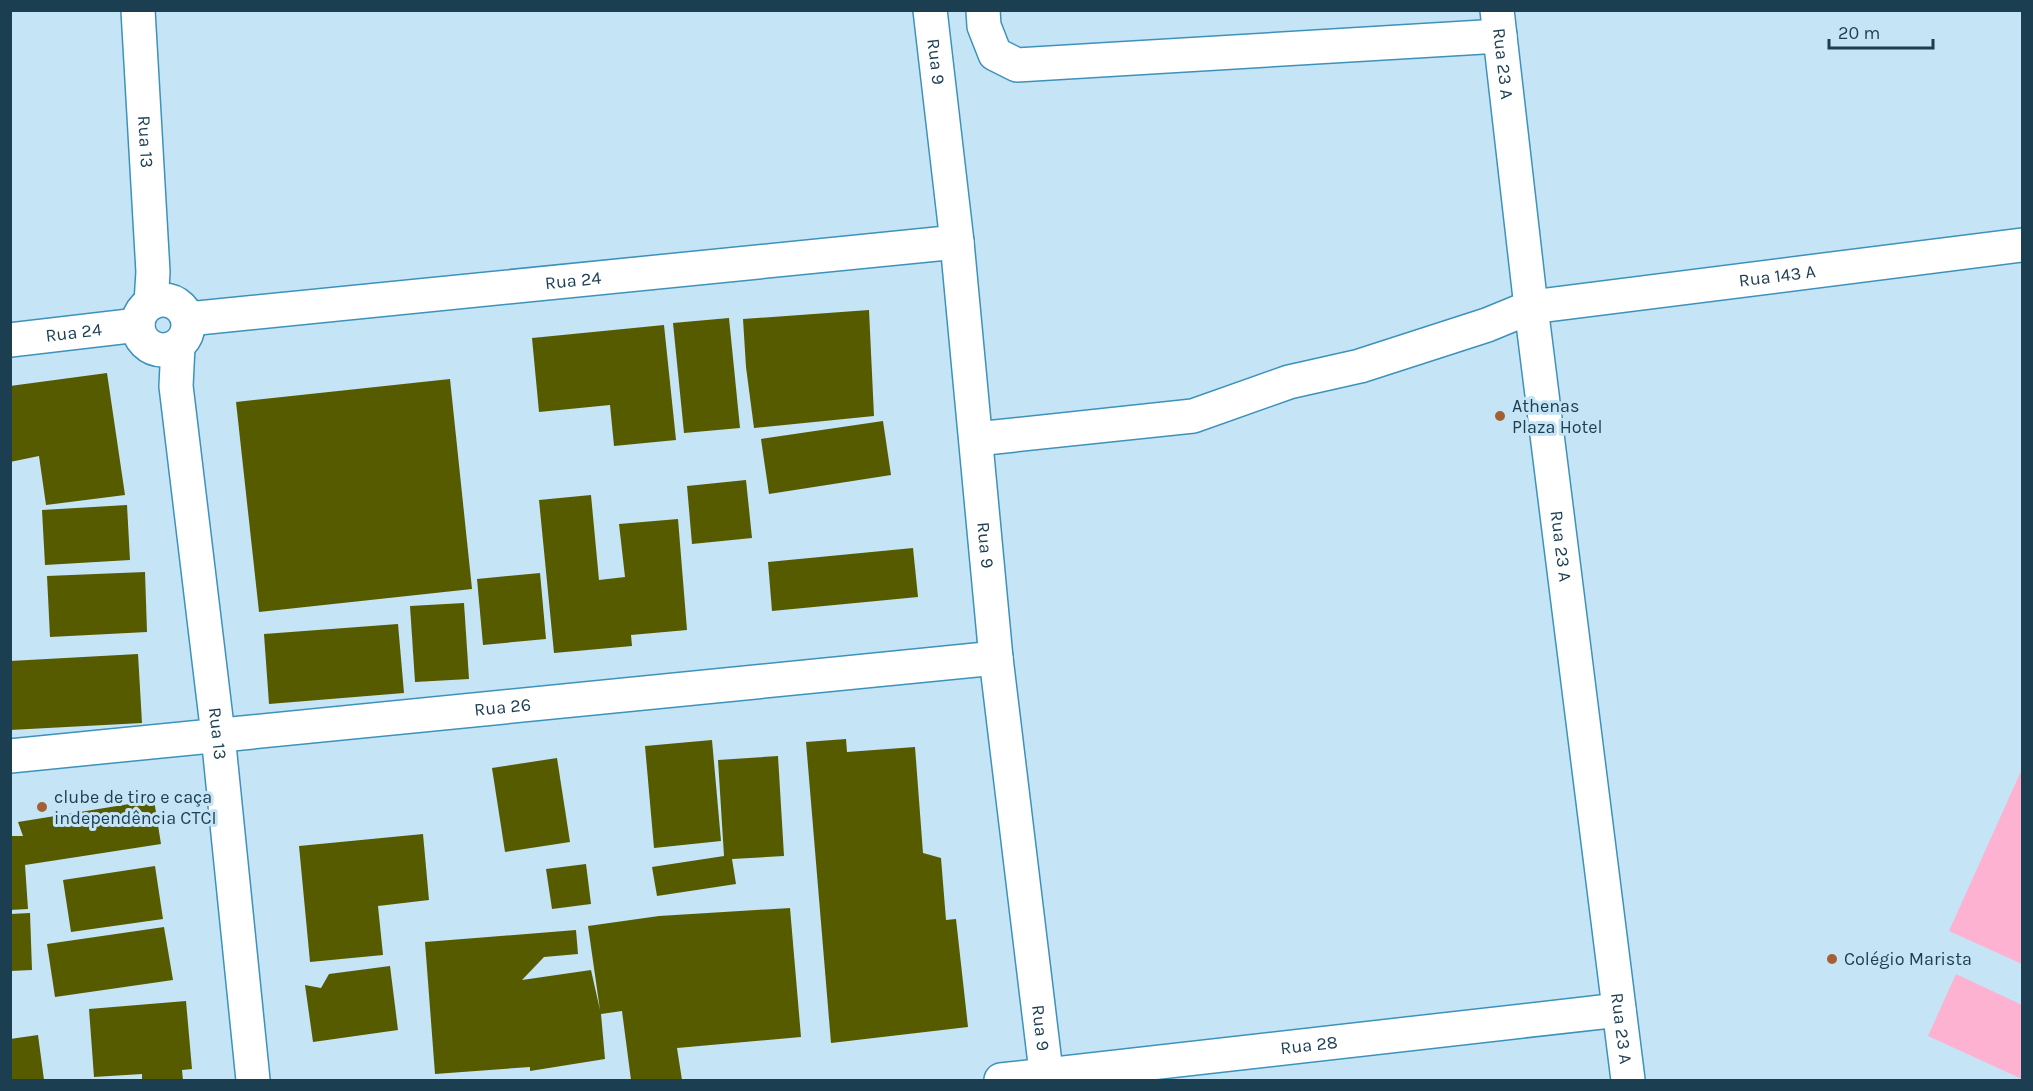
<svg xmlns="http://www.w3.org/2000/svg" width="2033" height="1091" viewBox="0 0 2033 1091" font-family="Karla,sans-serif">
  <rect width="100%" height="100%" fill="#c5e4f6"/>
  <g fill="#feb2d2">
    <polygon points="2022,769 2022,964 1949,931"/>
    <polygon points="1956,974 2022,1005 2022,1079 1928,1036"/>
  </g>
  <g fill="#575b00">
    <polygon points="869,310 874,416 754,428 746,367 743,319"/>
    <polygon points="729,318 740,428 684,433 673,323"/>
    <polygon points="664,325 676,440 614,446 610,405 539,412 532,338"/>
    <polygon points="107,373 125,495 46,505 39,456 10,462 10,386"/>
    <polygon points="450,379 472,589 259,612 236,402"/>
    <polygon points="883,421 891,475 769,494 761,439"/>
    <polygon points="746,480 752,538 692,544 687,486"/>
    <polygon points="591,495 599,580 625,577 619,524 678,519 687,630 631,635 632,646 554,653 539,500"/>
    <polygon points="127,505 130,560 45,565 42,510"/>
    <polygon points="913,548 918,597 772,611 768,562"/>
    <polygon points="145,572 147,632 50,637 47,576"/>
    <polygon points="540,573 546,639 483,645 477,579"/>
    <polygon points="464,603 469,679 415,682 410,606"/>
    <polygon points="398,624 404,693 269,704 264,634"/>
    <polygon points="138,654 142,723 10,730 10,661"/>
    <polygon points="846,739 847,752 915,747 923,853 941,858 946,920 956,919 968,1027 831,1043 806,742"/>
    <polygon points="712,740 721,841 654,848 645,746"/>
    <polygon points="778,756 784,856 732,859 736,884 657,896 652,867 724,856 718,760"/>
    <polygon points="557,758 570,842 505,852 492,768"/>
    <polygon points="154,800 161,844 25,865 28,909 10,910 10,836 23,836 18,822"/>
    <polygon points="423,834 429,900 378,906 383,955 310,962 299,846"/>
    <polygon points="586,864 591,904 552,909 546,869"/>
    <polygon points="155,866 163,919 71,932 63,880"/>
    <polygon points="790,908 801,1037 677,1048 682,1080 631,1080 622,1011 601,1014 605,1059 530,1071 530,1067 435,1074 425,942 576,930 578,954 544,957 522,980 591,970 600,1010 588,926 659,916"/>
    <polygon points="30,913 32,970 10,971 10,914"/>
    <polygon points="164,927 173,980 55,997 47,944"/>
    <polygon points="390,966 398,1030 313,1042 305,985 321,988 329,974"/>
    <polygon points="186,1001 192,1069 182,1070 183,1080 142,1080 142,1074 94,1077 89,1009"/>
    <polygon points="38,1035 44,1080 10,1080 10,1039"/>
  </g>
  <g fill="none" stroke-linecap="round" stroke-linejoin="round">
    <g stroke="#3d92bb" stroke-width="36">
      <g id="minor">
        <path id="s1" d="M 138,10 L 153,272 L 151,303"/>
        <path id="s2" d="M 930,10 L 957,242 L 996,658 L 1047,1080"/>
        <polyline points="983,10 984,26 995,54 1017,65 1500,36"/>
        <path id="s3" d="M 1497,10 L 1531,307 L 1628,1080"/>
        <circle cx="163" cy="325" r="25"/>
        <path id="s4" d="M 188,319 L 957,242"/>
        <path id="s5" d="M 10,340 L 138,325"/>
        <path id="s6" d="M 178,346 L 176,386 L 218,735 L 253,1080"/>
        <path id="s7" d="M 976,439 L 1193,416 L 1289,382 L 1360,366 L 1487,325 L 1531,307 L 2022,245"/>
        <path id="s8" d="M 10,756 L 996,658"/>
        <path id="s9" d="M 1001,1080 L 1619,1010"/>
      </g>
    </g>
    <use href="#minor" stroke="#fff" stroke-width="33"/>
  </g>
  <g fill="#a46032" stroke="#c5e4f6" stroke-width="2">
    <circle cx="1500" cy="416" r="6"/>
    <circle cx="42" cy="807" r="6"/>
    <circle cx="1832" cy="959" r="6"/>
  </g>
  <g text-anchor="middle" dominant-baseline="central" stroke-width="6" stroke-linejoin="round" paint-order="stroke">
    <g font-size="18" fill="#1b3e50" stroke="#c5e4f6">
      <text stroke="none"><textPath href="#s2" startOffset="52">Rua 9</textPath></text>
      <text stroke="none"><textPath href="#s3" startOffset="54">Rua 23 A</textPath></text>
      <text stroke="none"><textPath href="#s1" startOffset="132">Rua 13</textPath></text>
      <text stroke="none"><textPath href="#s7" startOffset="822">Rua 143 A</textPath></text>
      <text stroke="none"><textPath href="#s4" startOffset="387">Rua 24</textPath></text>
      <text stroke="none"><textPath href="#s5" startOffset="64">Rua 24</textPath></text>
      <text stroke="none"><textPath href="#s2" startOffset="538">Rua 9</textPath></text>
      <text stroke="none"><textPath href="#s3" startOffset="540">Rua 23 A</textPath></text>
      <text stroke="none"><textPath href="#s8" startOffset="495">Rua 26</textPath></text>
      <text stroke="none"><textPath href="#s6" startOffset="390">Rua 13</textPath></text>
      <text stroke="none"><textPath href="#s3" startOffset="1026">Rua 23 A</textPath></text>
      <text stroke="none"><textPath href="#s2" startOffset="1024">Rua 9</textPath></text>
      <text stroke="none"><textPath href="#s9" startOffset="310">Rua 28</textPath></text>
    </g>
    <g font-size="18" fill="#1b3e50" stroke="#c5e4f6" text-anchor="start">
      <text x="1512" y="406">Athenas<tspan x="1512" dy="21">Plaza Hotel</tspan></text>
      <text x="54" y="797">clube de tiro e caça<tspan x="54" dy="21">independência CTCI</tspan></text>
      <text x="1844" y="959">Colégio Marista</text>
    </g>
  </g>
  <rect width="2033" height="1091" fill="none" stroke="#1b3e50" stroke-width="24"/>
  <path d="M1829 39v9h104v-9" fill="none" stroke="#1b3e50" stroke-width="3"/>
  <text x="1838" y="39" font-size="18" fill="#1b3e50" stroke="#c5e4f6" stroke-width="4.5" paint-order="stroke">20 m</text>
</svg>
